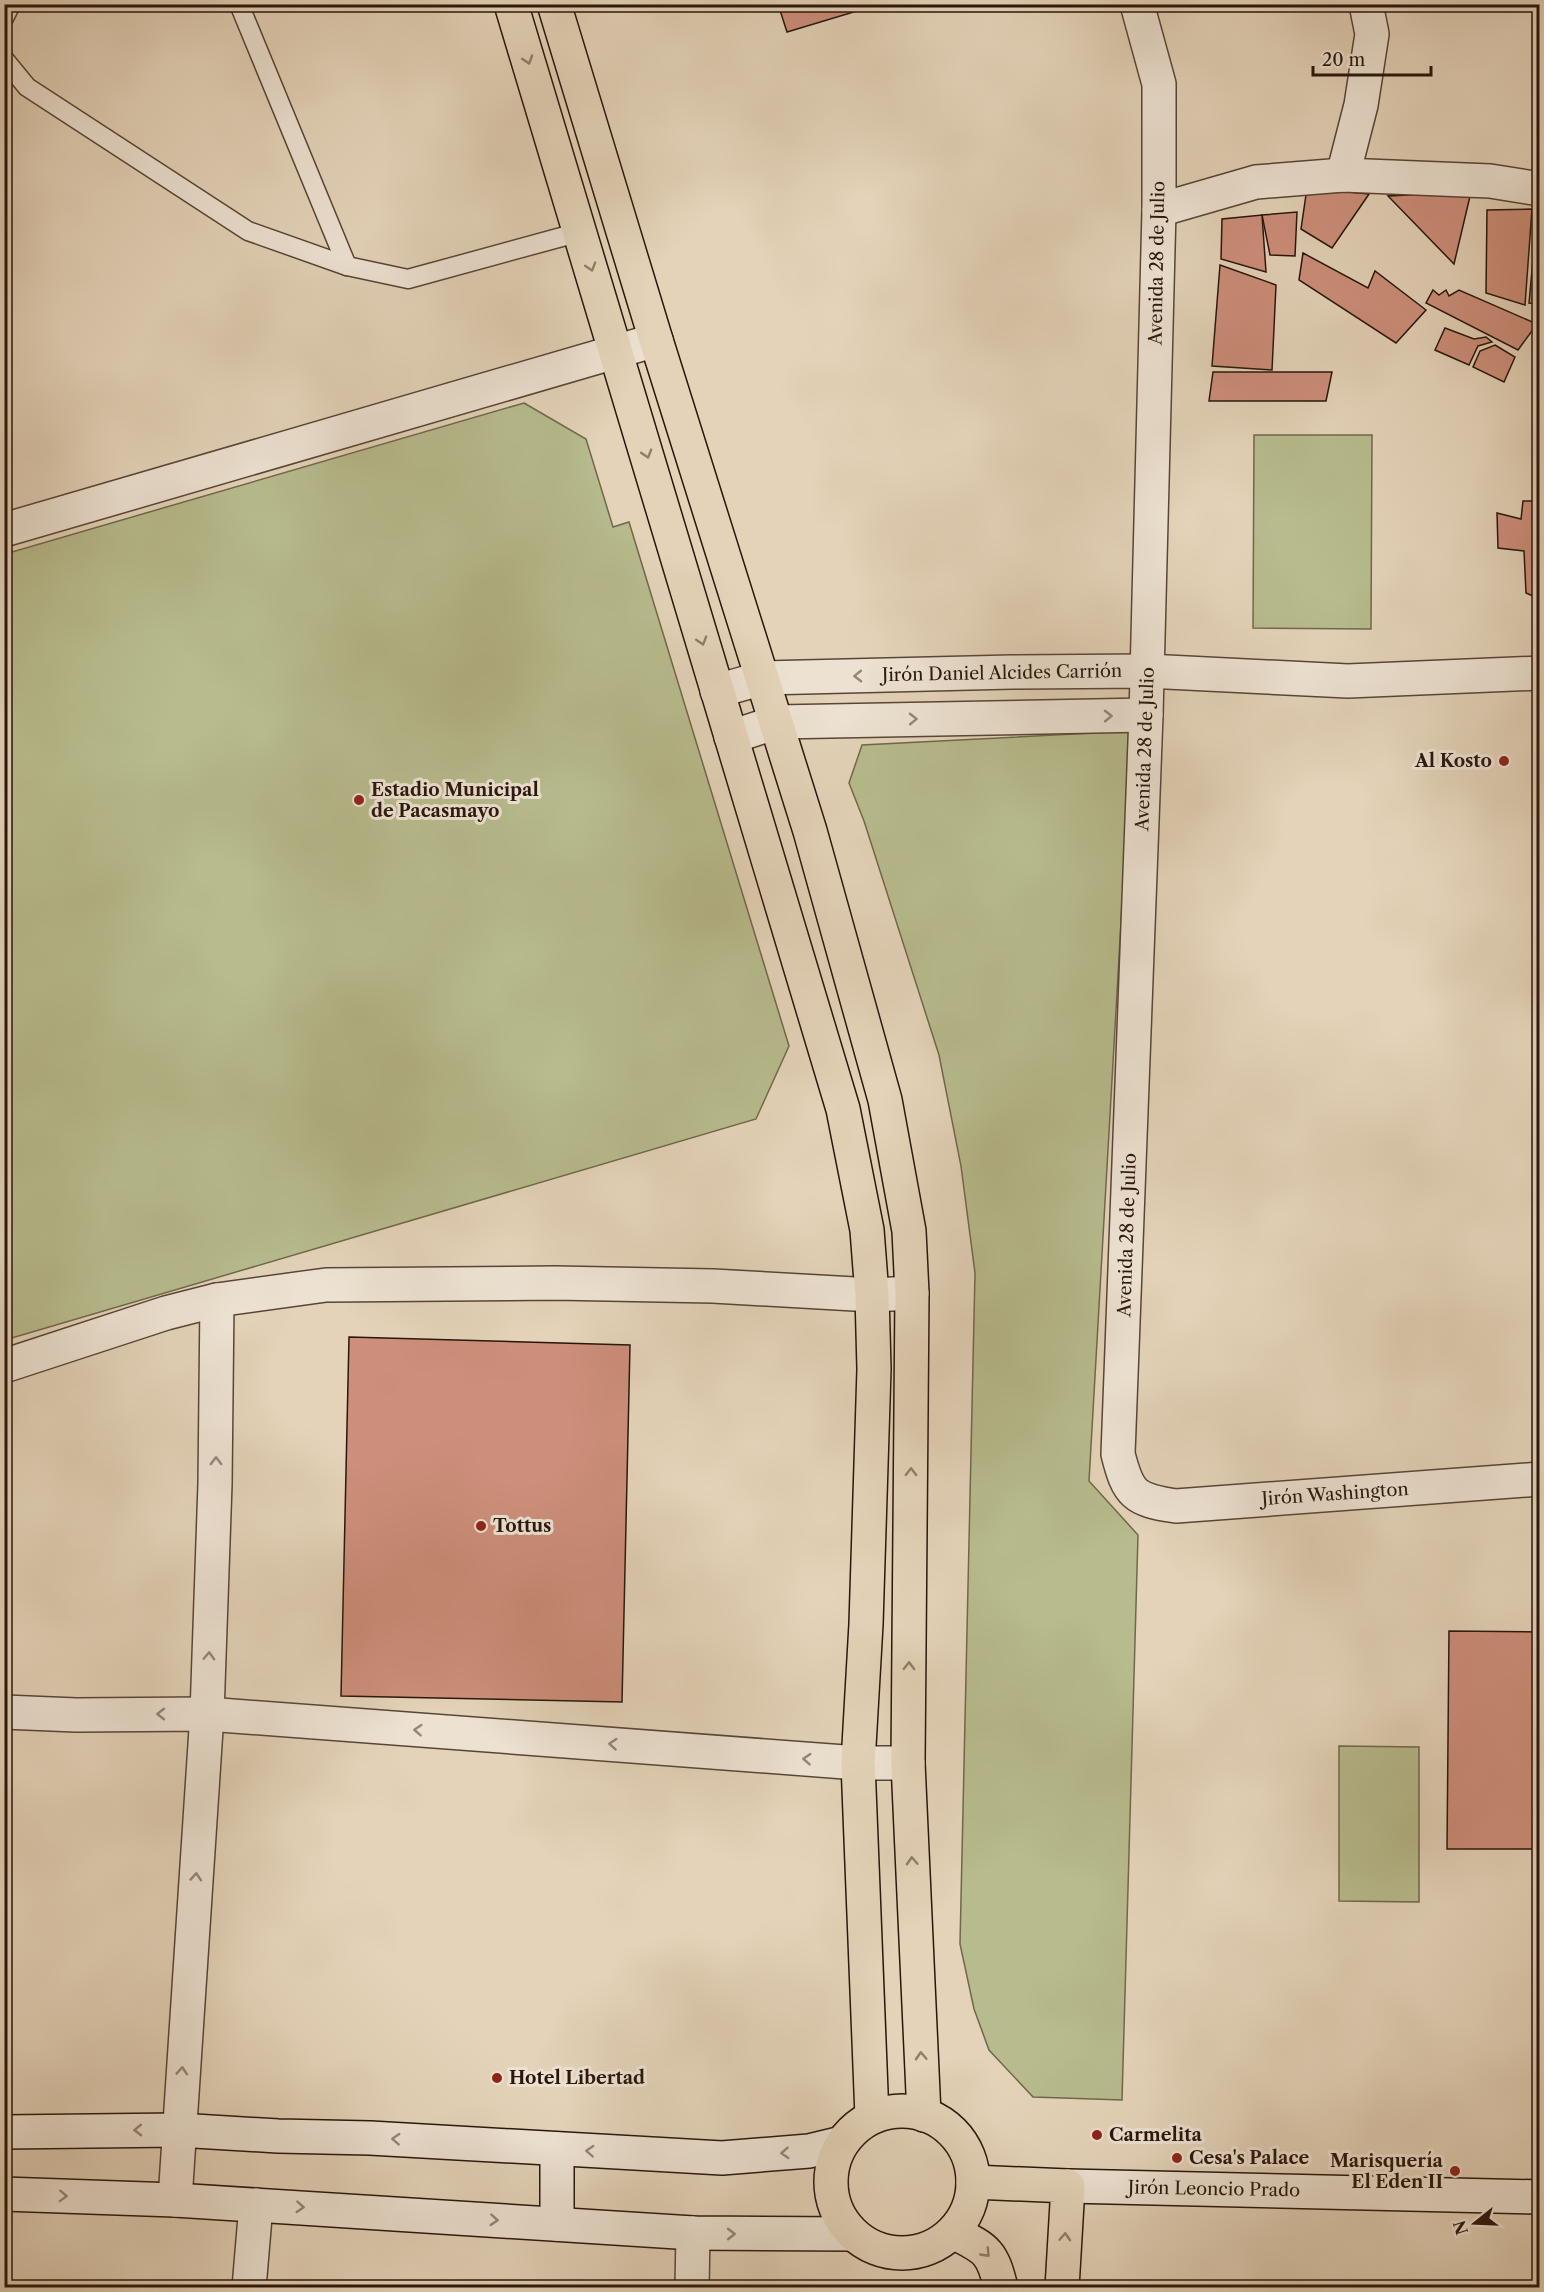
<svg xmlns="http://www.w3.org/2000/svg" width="1544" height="2292" viewBox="0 0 1544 2292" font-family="'Libre Caslon Text',serif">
  <rect width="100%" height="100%" fill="#e4d3b9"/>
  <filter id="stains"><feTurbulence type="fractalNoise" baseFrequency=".00333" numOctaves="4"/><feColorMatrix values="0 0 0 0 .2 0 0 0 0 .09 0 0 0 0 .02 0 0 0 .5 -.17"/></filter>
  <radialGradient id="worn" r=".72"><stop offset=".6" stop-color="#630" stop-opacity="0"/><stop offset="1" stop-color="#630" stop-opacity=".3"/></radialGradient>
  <g fill="#b7bb8d" stroke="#70684c" stroke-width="1.5">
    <polygon points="524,403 586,439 613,527 629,522 789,1046 756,1119 5,1340 5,554"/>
    <polygon points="1254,435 1372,435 1371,629 1253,628"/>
    <polygon points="1132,731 1089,1481 1138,1535 1122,2100 1033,2097 989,2050 974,2009 960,1944 975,1273 961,1166 939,1055 864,821 849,783 862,745"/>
    <polygon points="1339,1746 1419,1747 1419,1902 1339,1901"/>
  </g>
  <g fill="#cd8f7b" stroke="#29160c" stroke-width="1.5">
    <polygon points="778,4 855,4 857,11 787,32"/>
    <polygon points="1307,188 1369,194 1332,248 1301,229"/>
    <polygon points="1471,192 1454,264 1388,196"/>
    <polygon points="1532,209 1525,305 1486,293 1487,210"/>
    <polygon points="1297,212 1295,256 1270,255 1262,215"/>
    <polygon points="1262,215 1266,272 1221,259 1222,219"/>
    <polygon points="1537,216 1540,216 1538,304 1529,303"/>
    <polygon points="1303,253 1368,288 1375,271 1426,310 1396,343 1299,280"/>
    <polygon points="1220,265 1276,285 1272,370 1212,366"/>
    <polygon points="1433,290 1439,295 1446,290 1449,296 1459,290 1537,324 1518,350 1426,303"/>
    <polygon points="1445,328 1474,339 1486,337 1492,342 1478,346 1469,365 1435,350"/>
    <polygon points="1495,345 1515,357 1504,382 1473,367 1480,351"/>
    <polygon points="1213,372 1332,372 1326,401 1209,401"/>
    <polygon points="1523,501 1540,501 1540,599 1526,593 1524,551 1498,548 1497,513 1521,519"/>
    <polygon points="349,1337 630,1345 622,1702 341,1696"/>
    <polygon points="1449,1631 1540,1632 1540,1849 1447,1849"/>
  </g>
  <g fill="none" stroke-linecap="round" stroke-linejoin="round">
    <g stroke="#584537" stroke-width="21">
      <g id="lane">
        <polyline points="239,4 347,266"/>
        <polyline points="4,18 11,4"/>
        <polyline points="4,59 27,87 248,231 347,266 408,279 580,232"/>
      </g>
    </g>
    <g stroke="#584537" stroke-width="36">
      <g id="street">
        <path d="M 1137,4 L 1159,84 L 1159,210 L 1146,715 L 1118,1454 C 1128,1494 1134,1500 1176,1506 L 1540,1479"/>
        <polyline points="1343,175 1361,105 1372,34 1366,4"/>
        <polyline points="1159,210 1256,182 1343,175 1490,181 1540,189"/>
        <polyline points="4,530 656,340"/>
        <polyline points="717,691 763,678 1012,672 1147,671 1348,681 1540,673"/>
        <polyline points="731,737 777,722 1146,715"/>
        <polyline points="4,1366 166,1313 217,1300 326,1285 555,1283 713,1286 872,1295 912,1293"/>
        <polyline points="4,1712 76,1715 207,1714 858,1763 908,1763"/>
        <polyline points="175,2200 207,1714 215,1484 217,1300"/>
        <polyline points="249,2288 256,2205"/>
        <polyline points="692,2288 693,2233"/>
      </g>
    </g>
    <g stroke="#29160c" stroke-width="36">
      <g id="secondary">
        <polyline points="4,2132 178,2130 278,2136 370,2138 722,2158 809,2151 842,2143"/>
        <polyline points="557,2149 557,2224"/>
        <polyline points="1068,2186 1540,2197"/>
        <polyline points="4,2194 175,2200 693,2233 853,2234"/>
      </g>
    </g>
    <g stroke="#29160c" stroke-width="36">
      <g id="primary">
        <polyline points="511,4 843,1109 867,1230 872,1295 874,1369 866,1624 858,1763 872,2117"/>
        <polyline points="554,4 656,340 810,831 885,1100 909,1231 912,1293 908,1763 924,2115"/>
        <circle cx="902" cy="2182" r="71"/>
        <polyline points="973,2182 1068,2186 1062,2288"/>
        <path d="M 953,2232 C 986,2249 992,2250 1001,2288"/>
      </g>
    </g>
    <use href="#lane" stroke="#ede2d2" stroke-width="18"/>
    <use href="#street" stroke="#ede2d2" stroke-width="33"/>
    <use href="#secondary" stroke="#ede2d2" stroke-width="33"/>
    <use href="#primary" stroke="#e4d3b9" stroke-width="33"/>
  </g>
  <defs><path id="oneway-chevron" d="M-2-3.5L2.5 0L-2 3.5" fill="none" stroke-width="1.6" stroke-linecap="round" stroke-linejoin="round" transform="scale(1.5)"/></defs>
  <g stroke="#907e6b">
    <use href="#oneway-chevron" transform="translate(528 60) rotate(73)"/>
    <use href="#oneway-chevron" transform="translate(591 267) rotate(73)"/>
    <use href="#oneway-chevron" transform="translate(647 454) rotate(73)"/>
    <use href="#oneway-chevron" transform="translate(702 641) rotate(73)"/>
    <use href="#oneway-chevron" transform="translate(911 1472) rotate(-89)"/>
    <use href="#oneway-chevron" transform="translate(909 1666) rotate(-89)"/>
    <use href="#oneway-chevron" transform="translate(912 1861) rotate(-93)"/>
    <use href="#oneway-chevron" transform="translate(921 2056) rotate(-93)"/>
    <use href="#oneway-chevron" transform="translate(1065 2237) rotate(-87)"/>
    <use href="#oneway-chevron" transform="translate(986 2253) rotate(46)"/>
  </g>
  <g stroke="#958679">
    <use href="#oneway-chevron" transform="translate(858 676) rotate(179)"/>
    <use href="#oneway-chevron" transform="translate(1108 716) rotate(-1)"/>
    <use href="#oneway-chevron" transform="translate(913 719) rotate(-1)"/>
    <use href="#oneway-chevron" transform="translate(216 1461) rotate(-90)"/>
    <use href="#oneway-chevron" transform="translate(209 1656) rotate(-88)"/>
    <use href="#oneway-chevron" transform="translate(161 1714) rotate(180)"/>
    <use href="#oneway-chevron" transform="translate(418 1730) rotate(-176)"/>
    <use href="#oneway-chevron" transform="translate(613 1744) rotate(-176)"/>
    <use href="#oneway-chevron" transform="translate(807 1759) rotate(-176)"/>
    <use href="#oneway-chevron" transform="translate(196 1877) rotate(-86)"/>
    <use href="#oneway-chevron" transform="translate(182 2071) rotate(-86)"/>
    <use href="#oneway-chevron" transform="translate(138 2130) rotate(179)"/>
    <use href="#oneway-chevron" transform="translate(396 2139) rotate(-177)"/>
    <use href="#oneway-chevron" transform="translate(590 2151) rotate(-177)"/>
    <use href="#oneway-chevron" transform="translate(785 2153) rotate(176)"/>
    <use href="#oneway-chevron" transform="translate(63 2196) rotate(2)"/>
    <use href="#oneway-chevron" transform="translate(300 2207) rotate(4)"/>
    <use href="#oneway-chevron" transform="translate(494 2220) rotate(4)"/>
    <use href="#oneway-chevron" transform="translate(731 2234)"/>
  </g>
  <g fill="#8f2418" stroke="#ede2d2" stroke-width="2">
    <circle cx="1504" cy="761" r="6"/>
    <circle cx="359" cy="800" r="6"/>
    <circle cx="481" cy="1526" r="6"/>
    <circle cx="497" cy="2078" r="6"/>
    <circle cx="1097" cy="2135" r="6"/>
    <circle cx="1177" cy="2158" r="6"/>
    <circle cx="1455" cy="2171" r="6"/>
  </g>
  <g text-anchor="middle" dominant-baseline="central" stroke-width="6" stroke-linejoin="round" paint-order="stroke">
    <g font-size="18" fill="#29160c" stroke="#ede2d2">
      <text transform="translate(1157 263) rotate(-89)">Avenida 28 de Julio</text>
      <text transform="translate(1002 673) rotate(-1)">Jirón Daniel Alcides Carrión</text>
      <text transform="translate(1145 749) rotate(-88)">Avenida 28 de Julio</text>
      <text transform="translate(1127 1235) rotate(-88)">Avenida 28 de Julio</text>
      <text transform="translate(1335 1494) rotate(-4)">Jirón Washington</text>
      <text transform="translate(1214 2189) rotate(1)">Jirón Leoncio Prado</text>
    </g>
    <g font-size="18" font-weight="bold" fill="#29160c" stroke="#ede2d2" text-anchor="start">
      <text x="1492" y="761" text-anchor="end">Al Kosto</text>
      <text x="371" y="790">Estadio Municipal<tspan x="371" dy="21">de Pacasmayo</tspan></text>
      <text x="493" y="1526">Tottus</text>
      <text x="509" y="2078">Hotel Libertad</text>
      <text x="1109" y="2135">Carmelita</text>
      <text x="1189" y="2158">Cesa's Palace</text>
      <text x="1443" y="2161" text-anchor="end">Marisquería<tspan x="1443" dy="21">El Eden II</tspan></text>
    </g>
  </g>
  <rect width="1544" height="2292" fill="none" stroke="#e4d3b9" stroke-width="24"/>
  <rect x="6" y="6" width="1532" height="2280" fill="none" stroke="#29160c" stroke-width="3"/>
  <rect x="12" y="12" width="1520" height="2268" fill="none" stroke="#29160c" stroke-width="1.5"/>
  <g transform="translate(1475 2223) rotate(252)" stroke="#ede2d2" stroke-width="4.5" paint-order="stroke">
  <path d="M0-4.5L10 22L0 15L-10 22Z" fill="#29160c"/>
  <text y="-9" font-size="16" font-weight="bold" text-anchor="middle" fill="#29160c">N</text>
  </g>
  <path d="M1313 66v9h118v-9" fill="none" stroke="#29160c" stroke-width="3"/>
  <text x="1322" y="66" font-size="18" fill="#29160c" stroke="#ede2d2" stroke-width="4.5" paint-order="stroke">20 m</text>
  <rect width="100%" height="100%" filter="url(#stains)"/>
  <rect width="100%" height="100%" fill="url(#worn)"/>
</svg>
